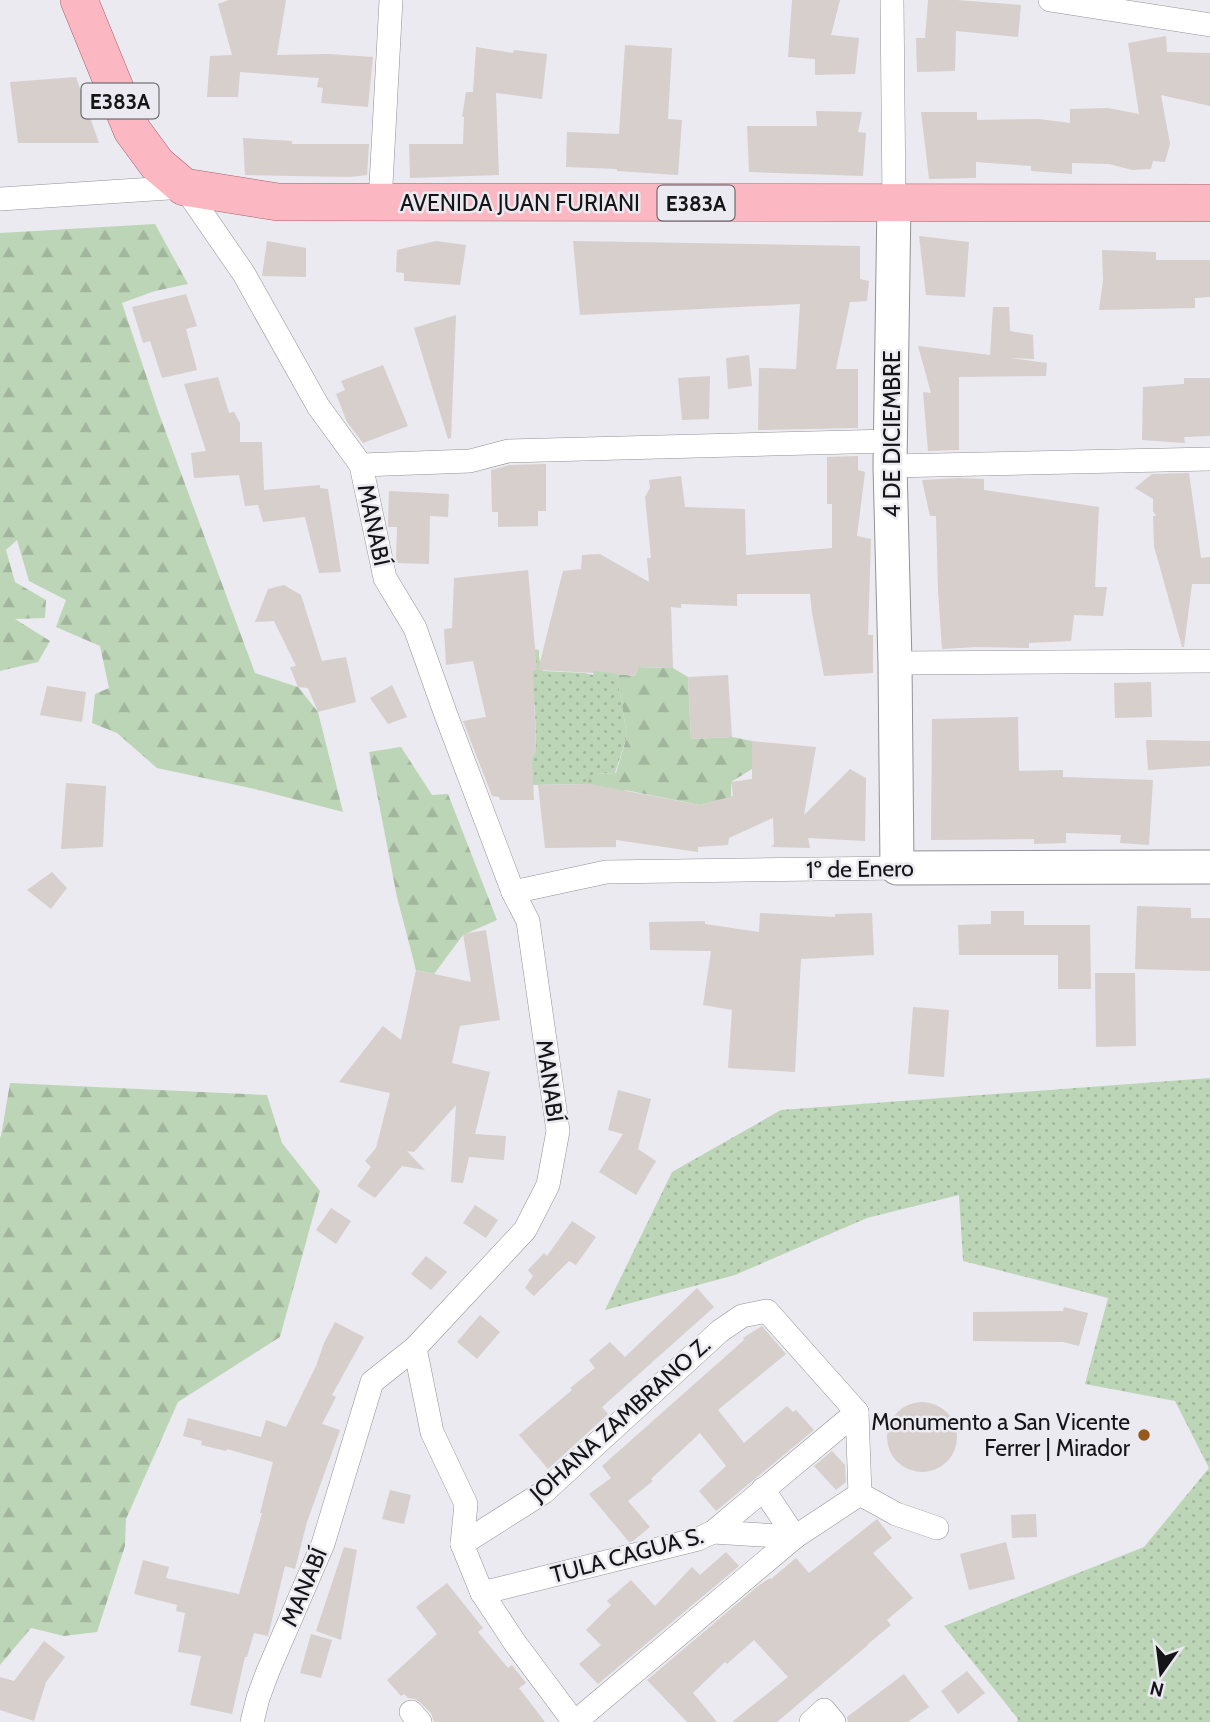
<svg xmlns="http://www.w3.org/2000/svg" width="1210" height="1722" viewBox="0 0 1210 1722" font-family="Cabin,sans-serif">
  <defs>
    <pattern id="grass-dots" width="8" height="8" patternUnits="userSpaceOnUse" patternTransform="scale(1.75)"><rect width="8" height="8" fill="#bdd5b7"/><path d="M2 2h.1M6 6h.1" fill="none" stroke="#a2b69d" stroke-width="1.8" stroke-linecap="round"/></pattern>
    <pattern id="forest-firs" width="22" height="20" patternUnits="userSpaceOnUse" patternTransform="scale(1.75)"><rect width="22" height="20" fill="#bdd5b7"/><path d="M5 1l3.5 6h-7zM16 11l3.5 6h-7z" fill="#a2b69d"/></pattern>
  </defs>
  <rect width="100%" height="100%" fill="#eaeaf0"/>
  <g fill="url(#grass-dots)">
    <polygon points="527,648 539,650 539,658 543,671 585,673 593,675 596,658 617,674 627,736 615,773 594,774 586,784 532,785 531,760 536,750 535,709"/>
    <polygon points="1210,1078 1210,1722 1017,1722 1018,1719 944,1626 1144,1547 1209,1468 1175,1401 1085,1384 1108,1298 963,1261 959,1195 867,1218 735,1275 605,1310 672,1172 781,1110"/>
  </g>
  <g fill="url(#forest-firs)">
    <polygon points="155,224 188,284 155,291 122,303 158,411 255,673 298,687 318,712 343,812 255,789 157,768 117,733 92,723 95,694 109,688 100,646 56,627 66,600 29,581 17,540 6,550 15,582 46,600 45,618 15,619 50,641 38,662 0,671 0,233"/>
    <polygon points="638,667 673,668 688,677 691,739 732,737 752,741 752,769 731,782 731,797 700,805 625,790 616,803 587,804 586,784 593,774 616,773 627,736 617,674 635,676"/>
    <polygon points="401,747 432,795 448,794 497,920 463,935 434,974 416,970 397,897 369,752"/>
    <polygon points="10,1083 267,1095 282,1143 320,1191 280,1337 178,1402 126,1519 125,1546 97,1632 64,1636 31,1628 0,1665 0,1137 1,1136"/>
  </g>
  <g fill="#d6cfcc">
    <polygon points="229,0 286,0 277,55 328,54 373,57 368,107 321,103 323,88 317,87 319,78 240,72 238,97 207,97 210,56 232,55 218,4"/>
    <polygon points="792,0 840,0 831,35 859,38 855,74 815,75 815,59 788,57"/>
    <polygon points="928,0 957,0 1021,5 1018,37 956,31 955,71 917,72 916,38 925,38"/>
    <polygon points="1166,36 1167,52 1210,53 1210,106 1161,95 1170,144 1165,162 1153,161 1151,169 1132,170 1109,164 1072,163 1072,174 1031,171 1031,166 976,162 976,178 929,179 921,112 977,112 977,120 1039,119 1070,123 1070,109 1108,108 1139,114 1128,43"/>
    <polygon points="625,45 672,48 668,119 682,120 678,175 617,171 617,169 566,167 567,132 619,134"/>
    <polygon points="476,47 513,53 514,50 547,54 542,99 496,93 499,175 410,178 409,144 463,144 464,117 462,117 466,92 473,92"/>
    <polygon points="76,77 99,143 18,143 10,82"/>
    <polygon points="816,111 862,112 858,132 866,133 863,176 749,172 747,126 817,126"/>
    <polygon points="243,138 292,141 292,144 369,144 367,175 350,177 245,175"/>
    <polygon points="919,236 969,242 965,297 926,295"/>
    <polygon points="267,241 306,248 306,277 262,276"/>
    <polygon points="436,241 466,245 460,285 404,281 404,273 396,272 397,250"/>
    <polygon points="573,241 860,246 860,279 869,281 867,301 850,302 836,369 858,369 858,428 758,430 759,368 796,369 800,304 580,315"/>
    <polygon points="1102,250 1156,252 1156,260 1210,260 1210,297 1195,298 1195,308 1099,310 1103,280"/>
    <polygon points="186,294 197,326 186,329 197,370 162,378 150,341 143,343 132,307"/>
    <polygon points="993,307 1009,307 1010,331 1033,335 1034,359 1011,358 1047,363 1046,376 959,377 959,450 928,451 923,392 931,393 918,346 990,355"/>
    <polygon points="456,315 451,438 448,439 414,328"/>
    <polygon points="749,355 752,386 728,389 726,358"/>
    <polygon points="383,365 408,426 363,443 347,422 336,394 345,390 341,381"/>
    <polygon points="710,376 709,419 682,420 678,378"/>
    <polygon points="218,377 229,413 234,412 240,423 240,442 262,442 264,490 320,485 320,488 328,489 341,572 319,573 305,517 263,522 258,505 245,506 239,475 194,478 191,453 206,451 184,384"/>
    <polygon points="1184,378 1210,378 1210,436 1184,437 1185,443 1142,440 1143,387 1184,384"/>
    <polygon points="858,456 858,470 865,472 857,536 871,539 868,635 873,635 873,673 824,676 812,613 810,594 737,594 737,606 681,604 681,608 671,607 673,668 638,667 635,676 594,671 594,673 538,670 563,571 581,569 582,555 600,554 649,582 647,558 651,558 645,497 650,488 649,480 681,476 685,507 745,509 746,555 832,548 832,504 827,504 827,457"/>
    <polygon points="546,464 546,511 538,511 538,526 498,527 498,512 492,512 491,470 510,465"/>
    <polygon points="1189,473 1201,558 1210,557 1210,584 1192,584 1184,647 1182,647 1154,546 1153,516 1156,516 1153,511 1153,499 1135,488 1152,474"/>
    <polygon points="959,478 984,479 984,490 1099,507 1095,587 1107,587 1103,616 1074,615 1071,641 1029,643 1029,648 976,647 942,649 938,591 936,516 930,516 922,480"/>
    <polygon points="389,491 449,494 448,517 430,516 429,564 396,563 397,527 388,527"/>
    <polygon points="528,570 537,670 533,670 536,750 532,758 534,800 500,800 499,797 492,796 463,721 486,717 473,661 446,665 444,629 452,628 454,578"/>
    <polygon points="284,585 301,595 322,661 346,657 356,702 318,712 308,688 298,687 290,667 296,666 274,621 255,622 268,589"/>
    <polygon points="728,675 732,737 691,739 688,677"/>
    <polygon points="1151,682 1152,717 1115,718 1114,683"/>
    <polygon points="392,685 407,717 388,724 370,698"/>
    <polygon points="47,686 86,692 82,722 40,715"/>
    <polygon points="1018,717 1019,771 1063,770 1063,777 1153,780 1149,845 1120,843 1121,835 1066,833 1066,843 1034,844 1034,839 931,840 932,719"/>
    <polygon points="1146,740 1210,741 1210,766 1148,770"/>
    <polygon points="752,741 816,747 804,815 850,769 866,778 865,841 808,838 810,848 771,847 774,844 773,818 729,838 728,845 698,847 698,852 616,840 616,847 545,848 538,785 590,784 700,805 733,796 731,782 752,779"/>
    <polygon points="66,783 106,786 103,847 61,849"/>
    <polygon points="52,872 67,888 51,909 27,890"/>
    <polygon points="1137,906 1191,908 1191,918 1210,918 1210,971 1135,969"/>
    <polygon points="991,911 1024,911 1024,925 1090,925 1091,989 1058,989 1058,955 959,955 958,925 991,924"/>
    <polygon points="760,913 835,917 835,914 872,913 874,955 801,959 795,1072 728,1068 732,1010 703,1005 711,951 650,950 649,922 705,921 705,924 759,932"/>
    <polygon points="486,930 500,1020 460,1026 452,1063 490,1072 475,1134 506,1136 504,1160 469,1157 463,1183 451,1182 456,1105 414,1152 407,1151 425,1170 402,1166 375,1198 357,1186 371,1167 365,1161 376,1148 390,1093 339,1082 383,1026 401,1040 416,970 471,982 463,934"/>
    <polygon points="1095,973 1135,973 1136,1046 1096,1047"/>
    <polygon points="913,1007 949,1010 944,1077 908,1074"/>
    <polygon points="618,1090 651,1099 638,1149 656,1161 636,1195 599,1172 623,1134 608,1130"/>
    <polygon points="475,1205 498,1220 486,1238 463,1223"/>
    <polygon points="331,1208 351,1221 336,1244 316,1230"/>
    <polygon points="572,1221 596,1237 576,1265 569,1261 534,1296 525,1288 533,1276 528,1270 544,1253 547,1256"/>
    <polygon points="426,1256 447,1272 431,1290 411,1274"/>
    <polygon points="697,1288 714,1307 602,1407 608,1414 548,1469 519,1435 572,1390 570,1388 595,1368 589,1360 610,1342 625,1357"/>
    <polygon points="1064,1307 1088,1313 1079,1346 1063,1342 973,1341 973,1312 1063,1311"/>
    <polygon points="480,1315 500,1332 477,1359 457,1342"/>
    <polygon points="335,1322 364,1337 332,1395 336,1397 322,1424 340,1430 307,1522 295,1569 285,1566 268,1636 254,1633 247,1657 245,1657 232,1714 190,1705 201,1656 178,1652 185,1613 176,1611 177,1605 134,1594 143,1560 169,1567 166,1578 239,1594 262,1513 260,1513 273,1462 227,1449 226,1451 201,1445 202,1441 183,1436 188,1418 261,1437 266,1420 286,1427 316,1366 324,1343"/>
    <polygon points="762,1326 786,1354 718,1410 744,1443 787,1406 793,1412 796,1410 814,1430 716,1511 699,1491 726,1466 700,1433 651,1479 653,1481 628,1501 650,1527 633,1541 629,1542 589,1494 611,1478 602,1466 744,1340 743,1338"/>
    <circle cx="922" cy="1437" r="35"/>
    <polygon points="832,1451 845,1465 846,1482 836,1490 814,1466"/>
    <polygon points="390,1490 411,1495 404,1524 382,1519"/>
    <polygon points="1036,1514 1037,1537 1012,1538 1011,1515"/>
    <polygon points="877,1519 892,1538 873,1553 913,1598 887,1620 891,1625 868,1644 868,1645 777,1722 732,1722 788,1677 754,1640 727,1664 725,1662 693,1693 717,1722 687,1722 647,1680 758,1586 770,1578 771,1579 796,1558 809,1573"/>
    <polygon points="1006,1542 1015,1579 969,1590 960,1554"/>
    <polygon points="344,1547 357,1550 341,1640 316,1631"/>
    <polygon points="726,1552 739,1566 598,1684 579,1664 601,1645 586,1630 611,1605 607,1601 631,1580 655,1606 692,1567 700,1575"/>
    <polygon points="447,1583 483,1628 478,1632 508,1668 512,1665 526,1683 519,1688 545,1722 434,1722 431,1713 421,1703 415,1699 408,1698 404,1694 401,1696 387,1680 437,1634 416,1607"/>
    <polygon points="311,1634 332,1640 321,1678 300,1673"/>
    <polygon points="44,1641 65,1657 46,1682 34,1721 0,1710 0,1677 14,1681"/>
    <polygon points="967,1671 985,1693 958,1714 941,1691"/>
    <polygon points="904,1674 929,1707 908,1722 848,1722 847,1717"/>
  </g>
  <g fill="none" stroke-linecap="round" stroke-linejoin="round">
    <g stroke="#929297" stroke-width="24">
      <g id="street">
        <polyline points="892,0 894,203"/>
        <polyline points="1050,0 1210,25"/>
        <polyline points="0,199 184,187 244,274 318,406 361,465 470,461 508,451 890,441"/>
        <polyline points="380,203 391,0"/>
        <polyline points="890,466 1210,459"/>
        <polyline points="895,663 1210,661"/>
        <polyline points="513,892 606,872 897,868"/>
        <polyline points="415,1348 432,1432 466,1504 462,1544 482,1593 515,1643 574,1722"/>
        <polyline points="763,1489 795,1537"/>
        <polyline points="860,1494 896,1514 937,1528"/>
        <polyline points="713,1532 795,1537"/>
        <polyline points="462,1544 544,1492 720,1331 742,1316 767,1311 857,1412 860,1494"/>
        <polyline points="482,1593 698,1539 713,1532 857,1412"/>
        <polyline points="411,1712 420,1722"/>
        <polyline points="252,1722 258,1698 268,1671 323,1544 372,1382 415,1348 525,1230 548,1185 558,1131 528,921 513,892 446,715 415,628 385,578 361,465"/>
        <polyline points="575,1722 795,1537 860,1494"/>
        <polyline points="811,1722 824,1710 834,1722"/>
      </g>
    </g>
    <g stroke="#929297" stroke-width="35">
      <polyline id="secondary" points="894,203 890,466 895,663 897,868 1210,867"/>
    </g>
    <g stroke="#a9606c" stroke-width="38">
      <polyline id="primary" points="79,0 132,130 157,164 184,187 278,202 1210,203"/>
    </g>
    <use href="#street" stroke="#fff" stroke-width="23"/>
    <use href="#secondary" stroke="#fff" stroke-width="33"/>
    <use href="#primary" stroke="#fbb8c2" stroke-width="37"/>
  </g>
  <circle fill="#96591d" stroke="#eaeaf0" stroke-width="2.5" cx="1144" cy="1435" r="7"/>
  <g text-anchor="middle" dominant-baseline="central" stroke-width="5" stroke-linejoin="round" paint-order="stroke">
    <g fill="#eaeaf0" stroke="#555558" stroke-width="2">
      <rect x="81.5" y="83.5" width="77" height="35" rx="5"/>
      <rect x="657.5" y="185.5" width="77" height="35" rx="5"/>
    </g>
    <g font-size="21" font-weight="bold" fill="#151517">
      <text x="120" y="101">E383A</text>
      <text x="696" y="203">E383A</text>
    </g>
    <g font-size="23" fill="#151517" stroke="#eaeaf0">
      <text x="520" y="203">AVENIDA JUAN FURIANI</text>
      <text transform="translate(892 434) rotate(-90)">4 DE DICIEMBRE</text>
      <text transform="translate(374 525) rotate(78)">MANABÍ</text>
      <text transform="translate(860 869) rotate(-1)">1º de Enero</text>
      <text transform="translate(550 1081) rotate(82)">MANABÍ</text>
      <text transform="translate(620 1419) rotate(-42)">JOHANA ZAMBRANO Z.</text>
      <text transform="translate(627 1555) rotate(-15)">TULA CAGUA S.</text>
      <text transform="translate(304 1587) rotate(-67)">MANABÍ</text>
    </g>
    <g font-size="23" fill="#151517" stroke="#eaeaf0" text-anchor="end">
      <text x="1130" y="1422">Monumento a San Vicente<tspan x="1130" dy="26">Ferrer | Mirador</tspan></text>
    </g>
  </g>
  <g transform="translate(1161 1673) rotate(194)" stroke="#eaeaf0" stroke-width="5" paint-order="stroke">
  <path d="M0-5L12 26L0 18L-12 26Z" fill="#151517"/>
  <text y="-10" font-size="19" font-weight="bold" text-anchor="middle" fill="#151517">N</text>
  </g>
</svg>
